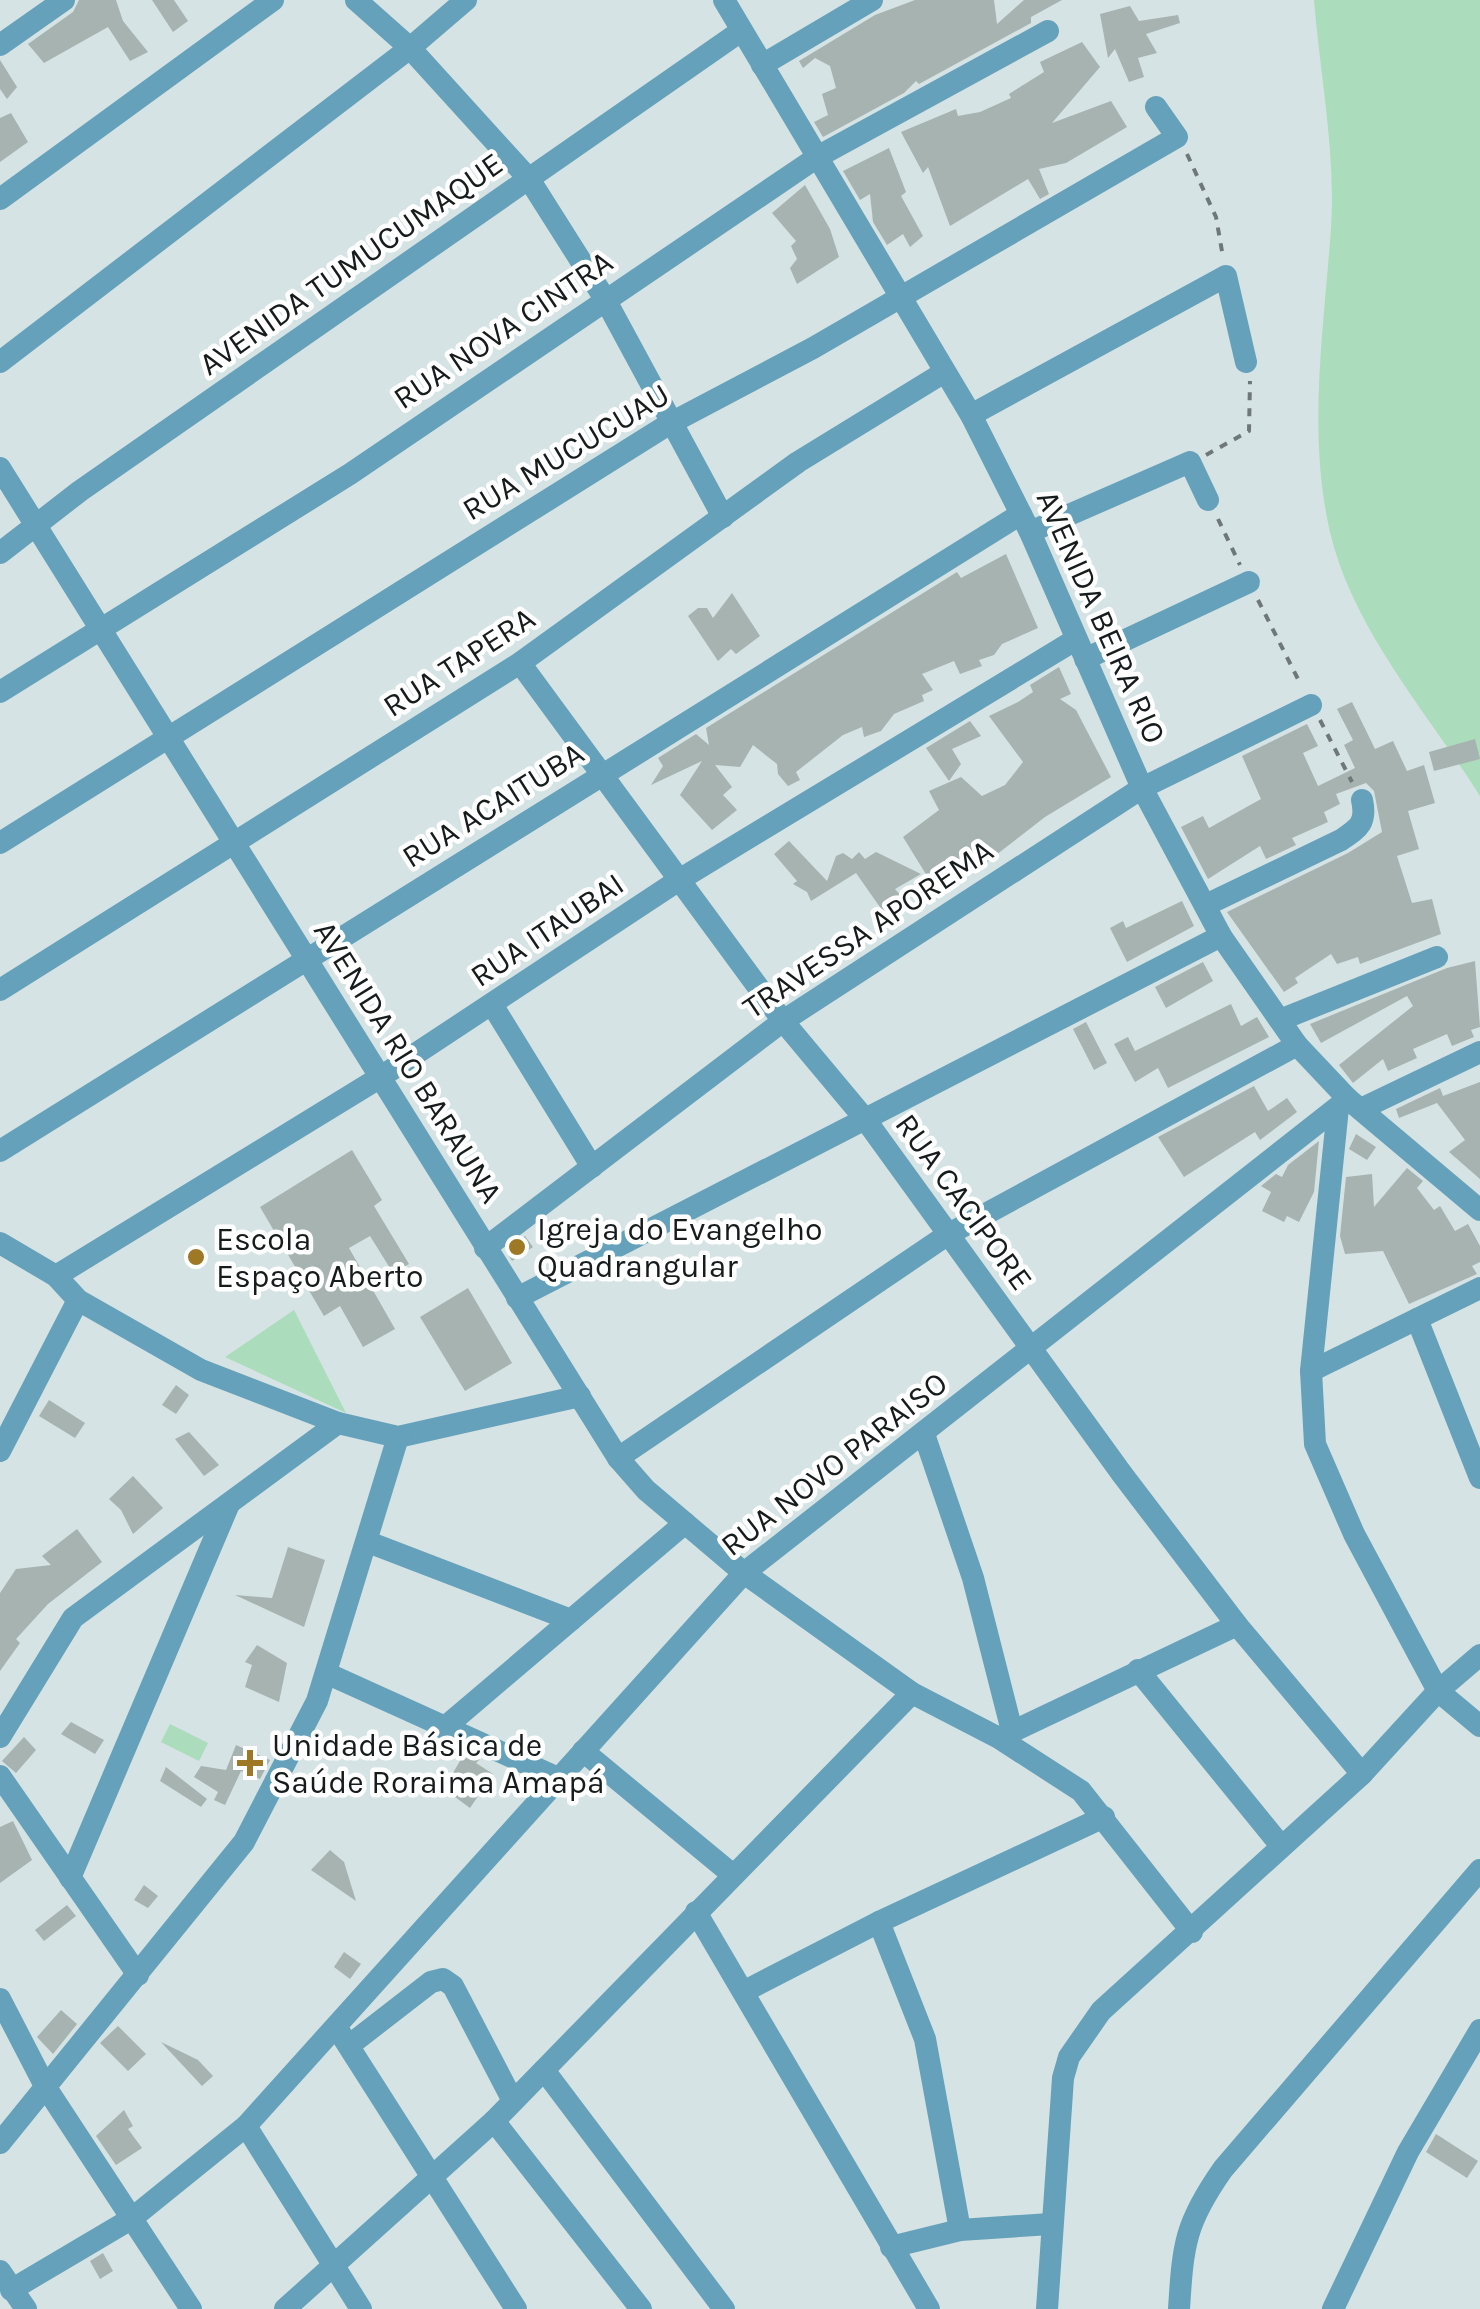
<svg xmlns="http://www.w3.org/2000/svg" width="1480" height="2309" viewBox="0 0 1480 2309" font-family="Karla,sans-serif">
  <rect width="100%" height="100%" fill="#d5e3e4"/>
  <g fill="#abdcbb">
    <path d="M 1314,0 L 1480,0 L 1480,796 C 1428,713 1353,630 1330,532 C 1307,432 1324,329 1331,228 C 1336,153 1320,75 1314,0 Z"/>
    <polygon points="294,1310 346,1413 225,1357"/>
    <polygon points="170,1724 208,1743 199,1761 161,1742"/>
  </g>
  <g fill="#a6b3b0">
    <polygon points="79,0 116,0 123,21 148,52 130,61 108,27 44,63 28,44 73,12"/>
    <polygon points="152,0 174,0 188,21 173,32"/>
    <polygon points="915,0 994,0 997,24 1024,0 1062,0 1031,17 1031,23 919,84 916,81 904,93 823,137 814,122 828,115 822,94 836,88 830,66 815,58 803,68 799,61 875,15"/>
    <polygon points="1130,6 1139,21 1178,15 1180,23 1146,34 1157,53 1138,58 1144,77 1129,82 1115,49 1108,58 1100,14"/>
    <polygon points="1082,42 1100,67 1052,123 1111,101 1127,127 1066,163 1039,169 1049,194 1040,199 1028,179 950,226 928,167 923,173 901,132 956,109 958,116 980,112 1011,98 1009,94 1044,72 1040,62"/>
    <polygon points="0,60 17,87 7,99 0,89"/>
    <polygon points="11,113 28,142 0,162 0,118"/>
    <polygon points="889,148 906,192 901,196 923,236 910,247 903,234 887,245 873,222 870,194 860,200 843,171"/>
    <polygon points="805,185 830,229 839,257 797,284 790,268 797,259 791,246 796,241 772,213"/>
    <polygon points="1006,554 1038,628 1002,644 994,655 979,660 982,666 960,674 954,661 922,674 933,690 922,695 924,701 894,714 881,731 864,737 862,727 843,735 796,772 800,780 788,786 778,774 777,764 753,745 740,767 715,765 732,787 723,795 737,810 712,830 680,795 702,761 651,785 663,766 658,758 696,734 709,745 706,728 957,572 961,578"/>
    <polygon points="732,593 760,636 736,654 731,649 718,661 688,616 698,608 707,608 713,618"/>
    <polygon points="1059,667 1071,694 1060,699 1076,710 1111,777 1045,817 987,862 932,884 903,837 939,810 929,791 961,777 982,796 1005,785 1023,762 989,716 1018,702 1033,692 1030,685"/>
    <polygon points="1352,702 1375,749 1393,741 1407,771 1424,765 1435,803 1408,811 1419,849 1397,856 1412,903 1432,899 1441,934 1360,964 1358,957 1337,964 1331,954 1295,978 1298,983 1284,992 1227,912 1348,853 1382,832 1374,791 1366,783 1336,794 1340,804 1324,812 1328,822 1292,838 1296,845 1266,859 1260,846 1208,879 1181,827 1203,816 1209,828 1261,799 1242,756 1307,724 1318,746 1303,753 1318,786 1355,768 1344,745 1353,740 1337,709"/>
    <polygon points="970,721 981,736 952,749 961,764 949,781 926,748"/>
    <polygon points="1475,739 1480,759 1434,771 1429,752"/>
    <polygon points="789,841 827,881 836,856 843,853 852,859 859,852 865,859 876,852 921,874 895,889 912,908 889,920 856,873 811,901 807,892 793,884 797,881 774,854"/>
    <polygon points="1182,901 1194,926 1127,962 1110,928 1123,921 1126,928"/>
    <polygon points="1475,961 1480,1027 1471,1030 1474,1037 1452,1046 1447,1034 1413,1049 1417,1058 1388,1071 1383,1059 1353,1083 1339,1065 1413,1006 1407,996 1321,1043 1310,1024 1447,968"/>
    <polygon points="1203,962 1213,981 1166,1008 1155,987"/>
    <polygon points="1231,1004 1241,1026 1257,1017 1269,1037 1168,1088 1158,1068 1135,1082 1114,1044 1128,1037 1135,1051"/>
    <polygon points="1086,1022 1107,1063 1094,1070 1073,1029"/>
    <polygon points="1480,1082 1480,1179 1449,1152 1465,1140 1437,1103 1399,1118 1396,1109 1440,1088 1443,1096"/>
    <polygon points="1254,1086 1268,1111 1287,1098 1297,1112 1260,1140 1255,1132 1184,1177 1158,1137"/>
    <polygon points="1356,1134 1376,1147 1367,1160 1349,1149"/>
    <polygon points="1319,1141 1314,1192 1299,1222 1287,1216 1284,1222 1262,1211 1271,1192 1261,1186 1276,1174 1282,1177 1288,1165"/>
    <polygon points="352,1150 382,1200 374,1206 409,1264 393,1273 370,1236 349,1248 395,1329 363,1347 340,1306 324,1316 260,1207"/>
    <polygon points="1407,1168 1423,1181 1417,1188 1434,1210 1440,1206 1455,1231 1468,1224 1480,1246 1480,1262 1472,1266 1477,1274 1409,1304 1383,1251 1345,1254 1340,1236 1346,1177 1372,1174 1374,1207"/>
    <polygon points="525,1236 533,1247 512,1261 506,1251"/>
    <polygon points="468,1288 512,1363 465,1391 420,1317"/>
    <polygon points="176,1385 189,1395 176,1414 162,1405"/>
    <polygon points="49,1400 85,1423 75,1438 39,1416"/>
    <polygon points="189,1432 219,1465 204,1476 175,1439"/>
    <polygon points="133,1476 163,1508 133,1534 121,1510 109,1499"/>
    <polygon points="77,1529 102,1562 48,1604 16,1639 20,1643 0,1671 0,1593 16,1569 51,1565 42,1556"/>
    <polygon points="288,1547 325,1560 304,1627 235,1595 272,1598"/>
    <polygon points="257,1645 287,1663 279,1702 245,1687 252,1665 245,1662"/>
    <polygon points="71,1722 104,1740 95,1754 61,1734"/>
    <polygon points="24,1737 36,1750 16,1773 2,1761"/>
    <polygon points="236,1745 270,1760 260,1779 241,1771 225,1805 214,1800 218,1792 194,1777 201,1766 226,1770"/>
    <polygon points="465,1752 480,1759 476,1763 493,1774 470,1808 455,1797 458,1793 445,1787"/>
    <polygon points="166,1767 207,1799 201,1807 160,1781"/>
    <polygon points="13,1821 32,1860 0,1883 0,1827"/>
    <polygon points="330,1850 344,1862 356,1901 311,1870"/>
    <polygon points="144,1885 158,1896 148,1908 134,1900"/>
    <polygon points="67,1905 76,1916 44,1941 35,1930"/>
    <polygon points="344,1952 361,1964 350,1979 334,1967"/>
    <polygon points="61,2010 77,2024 53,2054 37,2037"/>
    <polygon points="118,2026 146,2054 128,2071 100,2043"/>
    <polygon points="161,2042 198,2060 213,2076 202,2086"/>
    <polygon points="124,2110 133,2126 128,2129 142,2148 116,2165 96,2136"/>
    <polygon points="1436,2134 1478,2161 1467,2178 1426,2152"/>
    <polygon points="103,2253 113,2271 100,2279 90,2261"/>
  </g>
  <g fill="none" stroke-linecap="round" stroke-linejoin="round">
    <g stroke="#6f7879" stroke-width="4" stroke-dasharray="8 8" stroke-linecap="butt">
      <polyline points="1187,154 1216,217 1223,257"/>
      <polyline points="1206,455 1249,431 1250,381"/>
      <polyline points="1218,519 1240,565"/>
      <polyline points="1258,600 1301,685"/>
      <polyline points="1320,720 1352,782"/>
    </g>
    <g stroke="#65a1ba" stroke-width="22">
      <polyline points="356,0 410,48 529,179 605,299 723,517"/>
      <polyline points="724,0 971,415 1030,532 1142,788 1221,936 1297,1045 1348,1099 1480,1210"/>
      <polyline points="0,45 64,0"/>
      <polyline points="762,65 872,0"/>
      <polyline points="0,199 273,0"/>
      <polyline points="0,362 410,48 466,0"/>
      <polyline points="971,415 1226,276 1246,362"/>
      <polyline points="0,468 618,1458 646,1490 744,1573 912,1693 999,1738 1081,1791 1192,1932"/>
      <polyline points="1030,532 1190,462 1208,500"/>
      <polyline points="0,553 80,491 741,31"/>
      <polyline points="1085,659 1249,582"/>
      <polyline points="520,663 783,1021 865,1119 1122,1474 1237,1625 1362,1774"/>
      <polyline points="0,692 350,474 819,156 1048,31"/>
      <polyline points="0,843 669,424 813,348 1177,137 1156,107"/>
      <path d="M 1206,905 L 1341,840 C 1359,828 1367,823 1362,800"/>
      <polyline points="0,990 520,663 798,462 943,373"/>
      <polyline points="493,1006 592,1167"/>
      <polyline points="1280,1020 1437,957"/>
      <polyline points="1338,1108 1311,1371 1315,1444 1354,1534 1438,1691 1480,1726"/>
      <polyline points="1361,1109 1480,1052"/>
      <polyline points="0,1151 1021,514"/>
      <polyline points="0,1243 56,1276 78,1300 201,1370 338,1423 398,1437 580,1396"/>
      <polyline points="485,1248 783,1021 1142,788 1311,705"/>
      <polyline points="56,1276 379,1078 679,880 1075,640"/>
      <polyline points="517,1298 1221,936"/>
      <polyline points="1417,1319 1480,1478"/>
      <polyline points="1311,1371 1480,1288"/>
      <polyline points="924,1434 973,1578 1012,1731"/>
      <polyline points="0,1451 78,1300"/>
      <polyline points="618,1458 947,1235 1297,1045"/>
      <polyline points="368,1542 571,1620"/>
      <polyline points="1138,1670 1281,1846"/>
      <polyline points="326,1673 558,1778"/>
      <polyline points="444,1728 685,1523"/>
      <polyline points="0,1737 73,1618 338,1423"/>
      <polyline points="1001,1737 1237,1625"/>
      <polyline points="583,1751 733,1875"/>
      <polyline points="0,1776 138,1975"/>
      <polyline points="70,1878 229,1504"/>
      <polyline points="696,1912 929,2309"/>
      <polyline points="879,1922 925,2039 960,2230"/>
      <polyline points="745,1991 879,1922 1104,1817"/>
      <polyline points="0,1999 45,2086 191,2309"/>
      <polyline points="337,2028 516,2309"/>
      <polyline points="351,2044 431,1982 443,1979 453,1986 513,2101"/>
      <polyline points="544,2070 724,2309"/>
      <polyline points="494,2121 641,2309"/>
      <polyline points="246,2126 361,2309"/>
      <polyline points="0,2143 244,1842 317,1701 398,1437"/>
      <polyline points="891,2247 960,2230 1050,2224"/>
      <polyline points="0,2271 26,2309"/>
      <polyline points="11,2290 131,2219 246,2126 744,1573 1348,1099"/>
      <polyline points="285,2309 494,2121 912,1693"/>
      <polyline points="1047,2309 1063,2078 1069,2057 1101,2011 1362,1774 1438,1691 1480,1655"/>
      <path d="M 1179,2309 C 1183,2244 1185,2223 1223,2169 L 1480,1870"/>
      <polyline points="1333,2309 1408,2152 1480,2030"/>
    </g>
  </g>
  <g fill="#9e7825" stroke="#fff" stroke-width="4">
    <circle cx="517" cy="1247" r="10"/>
    <circle cx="196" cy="1257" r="10"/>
    <path d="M245 1748h10v10h10v10h-10v10h-10v-10h-10v-10h10z"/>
  </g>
  <g text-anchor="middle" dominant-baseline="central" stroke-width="9" stroke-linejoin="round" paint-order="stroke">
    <g font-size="32" fill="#161b1b" stroke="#fff">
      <text transform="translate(351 264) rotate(-35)">AVENIDA TUMUCUMAQUE</text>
      <text transform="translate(503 330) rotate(-34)">RUA NOVA CINTRA</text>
      <text transform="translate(566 452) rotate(-31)">RUA MUCUCUAU</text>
      <text transform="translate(1101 617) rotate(66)">AVENIDA BEIRA RIO</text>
      <text transform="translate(459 662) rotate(-33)">RUA TAPERA</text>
      <text transform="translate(493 805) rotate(-32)">RUA ACAITUBA</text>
      <text transform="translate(868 929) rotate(-34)">TRAVESSA APOREMA</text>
      <text transform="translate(547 930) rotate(-34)">RUA ITAUBAI</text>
      <text transform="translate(408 1062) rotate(58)">AVENIDA RIO BARAUNA</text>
      <text transform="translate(964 1202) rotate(54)">RUA CACIPORE</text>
      <text transform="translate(834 1464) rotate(-38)">RUA NOVO PARAISO</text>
    </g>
    <g font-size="32" fill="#161b1b" stroke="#fff" text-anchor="start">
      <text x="537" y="1229">Igreja do Evangelho<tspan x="537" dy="37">Quadrangular</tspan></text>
      <text x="216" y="1239">Escola<tspan x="216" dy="37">Espaço Aberto</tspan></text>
      <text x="272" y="1745">Unidade Básica de<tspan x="272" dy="37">Saúde Roraima Amapá</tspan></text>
    </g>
  </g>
</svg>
